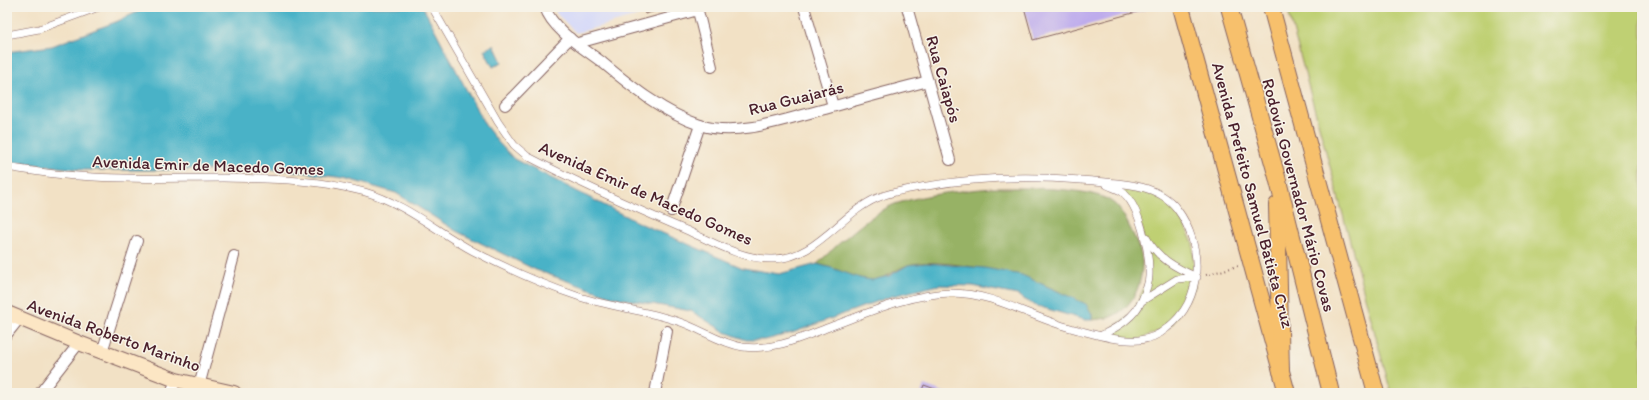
<svg xmlns="http://www.w3.org/2000/svg" width="1649" height="400" viewBox="0 0 1649 400" font-family="Itim,sans-serif">
  <rect width="100%" height="100%" fill="#f7f3e8"/>
  <filter id="ink" filterUnits="userSpaceOnUse"><feTurbulence type="fractalNoise" baseFrequency=".025" numOctaves="2"/><feDisplacementMap in="SourceGraphic" scale="8" xChannelSelector="R" yChannelSelector="G"/><feConvolveMatrix kernelMatrix="1 2 1 2 8 2 1 2 1" color-interpolation-filters="sRGB"/></filter>
  <filter id="wash" filterUnits="userSpaceOnUse"><feTurbulence type="fractalNoise" baseFrequency=".012" numOctaves="4" result="noise"/><feDisplacementMap in="SourceGraphic" scale="16" xChannelSelector="R" yChannelSelector="G"/><feGaussianBlur stdDeviation="0.9" result="paint"/><feColorMatrix in="noise" values="0 0 0 0 0 0 0 0 0 0 0 0 0 0 0 0 0 1.4 0 .05"/><feComposite in="paint" operator="in"/></filter>
  <g filter="url(#wash)">
    <rect width="100%" height="100%" fill="#f2e1c5"/>
    <polygon fill="#d4d8f9" points="555,7 643,7 645,14 576,33 556,13"/>
    <g fill="#bfd073" stroke="#84784f">
      <polygon points="1287,7 1642,7 1642,393 1391,393"/>
      <polygon points="1137,186 1164,196 1177,209 1193,243 1195,287 1172,325 1136,341 1102,335 1132,314 1149,277 1142,228 1122,192"/>
    </g>
    <path fill="#97b265" stroke="#706848" d="M 992,188 C 1019,188 1091,186 1112,202 C 1121,208 1127,222 1132,232 C 1136,240 1141,251 1142,260 C 1143,283 1133,309 1110,317 C 1105,319 1098,319 1092,320 L 1092,314 C 1079,304 1066,294 1051,288 C 1020,275 940,256 908,265 C 896,269 886,279 872,280 C 859,281 832,267 817,264 C 835,247 871,213 895,204 C 926,194 959,191 992,188 Z"/>
    <g fill="#49b2c7" stroke="#4a6879">
      <polygon points="148,7 423,7 485,125 498,142 514,159 637,222 743,268 779,274 817,264 832,268 860,278 872,280 889,276 908,265 926,263 985,268 1022,275 1086,304 1092,314 1092,320 1085,320 1034,305 1017,295 973,286 939,285 892,296 792,333 765,340 746,340 725,332 691,311 613,297 536,270 456,231 396,193 344,178 286,170 83,170 7,161 7,52 52,46 118,21"/>
      <polygon points="494,45 502,62 493,67 484,50"/>
    </g>
    <g id="blocks">
      <g fill="#beacec">
        <polygon points="643,7 671,7 645,14"/>
        <polygon points="1024,7 1155,7 1033,40"/>
        <polygon points="924,385 946,393 921,393"/>
      </g>
    </g>
  </g>
  <g filter="url(#ink)">
    <use href="#blocks" fill-opacity="0" stroke="#856361" stroke-width="1"/>
    <g fill="none" stroke-linecap="round" stroke-linejoin="round">
      <g stroke="#856361" stroke-width="8">
        <g id="pedestrian">
          <polyline points="7,35 39,29 99,7"/>
          <path d="M 7,167 C 31,171 55,175 78,176 C 126,180 175,178 223,178 C 271,179 318,179 365,192 C 406,204 436,231 473,251 C 506,268 541,284 577,296 C 609,307 644,310 677,321 C 700,328 719,343 743,347 C 775,351 803,337 832,326 C 870,312 910,294 951,293 C 997,293 1034,320 1078,330 C 1097,335 1120,342 1139,340 C 1149,339 1159,335 1167,328 C 1204,300 1204,245 1177,209 C 1156,181 1112,183 1081,180 C 1029,176 978,177 927,186 C 910,189 893,191 877,198 C 840,214 816,259 773,259 C 743,260 712,242 686,230 C 632,207 579,183 527,156 L 514,145 L 498,122 L 432,7"/>
          <path d="M 1142,301 L 1177,279 L 1197,277 C 1176,268 1157,258 1146,237"/>
          <path d="M 1102,335 C 1118,327 1135,317 1142,300 C 1145,293 1149,283 1149,276 C 1150,254 1140,204 1121,191 C 1117,189 1111,187 1107,185"/>
        </g>
      </g>
      <g stroke="#856361" stroke-width="12">
        <g id="minor">
          <path d="M 545,7 C 552,30 585,49 603,63 C 632,87 664,113 700,125 C 738,138 788,118 825,109 C 859,99 894,90 928,81"/>
          <polyline points="697,7 712,67"/>
          <polyline points="804,7 833,106"/>
          <polyline points="907,7 950,160"/>
          <polyline points="578,43 698,10"/>
          <polyline points="505,105 570,38"/>
          <polyline points="671,211 700,125"/>
          <polyline points="7,334 19,319"/>
          <polyline points="102,352 137,241"/>
          <polyline points="199,386 234,256"/>
          <polyline points="40,393 79,343"/>
          <polyline points="171,393 176,380"/>
          <polyline points="655,393 667,331"/>
        </g>
      </g>
      <g stroke="#856361" stroke-width="16">
        <polyline id="secondary" points="7,313 79,343 176,380 234,393"/>
      </g>
      <g stroke="#856361" stroke-width="18">
        <g id="primary">
          <polyline points="1181,7 1287,393"/>
          <polyline points="1271,7 1376,393"/>
        </g>
      </g>
      <g stroke="#856361" stroke-width="18">
        <g id="trunk">
          <polyline points="1229,7 1277,177 1331,393"/>
          <polyline points="1277,205 1281,371"/>
        </g>
      </g>
      <polyline stroke="#856361" stroke-width="2" stroke-dasharray="1 3" stroke-linecap="butt" points="1206,275 1238,266"/>
      <use href="#pedestrian" stroke="#fff" stroke-width="7"/>
      <use href="#minor" stroke="#fff" stroke-width="10"/>
      <use href="#secondary" stroke="#fce6c4" stroke-width="14"/>
      <use href="#primary" stroke="#f7c06c" stroke-width="16"/>
      <use href="#trunk" stroke="#f7c06c" stroke-width="16"/>
    </g>
  </g>
  <g text-anchor="middle" dominant-baseline="central" stroke-width="3" stroke-linejoin="round" paint-order="stroke">
    <g font-size="17" fill="#4a1f2b" stroke="#f7f3e8">
      <text transform="translate(944 79) rotate(74)">Rua Caiapós</text>
      <text transform="translate(796 98) rotate(-14)">Rua Guajarás</text>
      <text transform="translate(208 165) rotate(2)">Avenida Emir de Macedo Gomes</text>
      <text transform="translate(646 193) rotate(24)">Avenida Emir de Macedo Gomes</text>
      <text transform="translate(1253 195) rotate(75)">Avenida Prefeito Samuel Batista Cruz</text>
      <text transform="translate(1299 195) rotate(75)">Rodovia Governador Mário Covas</text>
      <text transform="translate(114 335) rotate(20)">Avenida Roberto Marinho</text>
    </g>
  </g>
  <rect width="1649" height="400" fill="none" stroke="#f7f3e8" stroke-width="24"/>
</svg>
